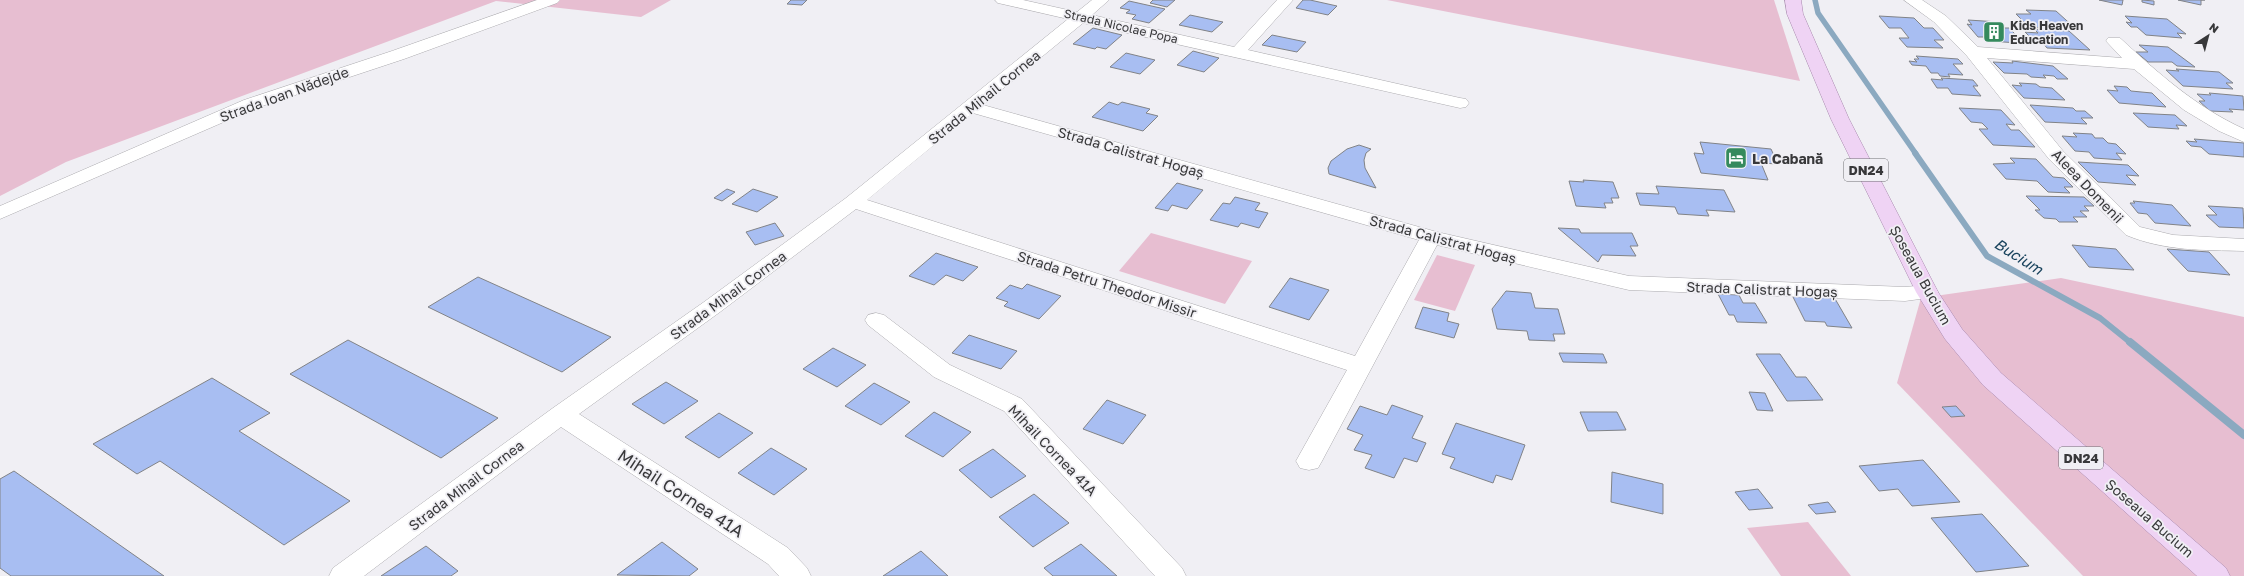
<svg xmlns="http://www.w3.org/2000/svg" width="2244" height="576" viewBox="0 0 2244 576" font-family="'Golos Text',sans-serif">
  <rect width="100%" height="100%" fill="#f0eff4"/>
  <g fill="#e7bed1">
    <polygon points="0,0 671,0 641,17 496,1 66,162 0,196"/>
    <polygon points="1387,0 1774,0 1800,81"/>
    <polygon points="1151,233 1252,261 1225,304 1119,271"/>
    <polygon points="1437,255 1475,265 1455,311 1414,300"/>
    <polygon points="2061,278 2244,317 2244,576 2083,576 1897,383 1921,298"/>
    <polygon points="1808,522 1851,576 1781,576 1747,528"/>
  </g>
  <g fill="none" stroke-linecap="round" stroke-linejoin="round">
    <polyline stroke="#8ba9c0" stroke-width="5.5" points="1815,0 1818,13 1916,154"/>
    <polyline stroke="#8ba9c0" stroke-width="6" points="1915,153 1987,256 2100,318 2131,343"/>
    <polyline stroke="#8ba9c0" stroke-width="8" points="2130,342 2244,435"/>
  </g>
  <g fill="#a8bef2" stroke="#818387">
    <polygon points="791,0 807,0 802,5 787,4"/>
    <polygon points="1153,0 1175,0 1167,7 1150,3"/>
    <polygon points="1303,0 1310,0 1337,6 1328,15 1296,8"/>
    <polygon points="2099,0 2123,0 2122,5"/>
    <polygon points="2142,0 2154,1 2154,5 2142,2"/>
    <polygon points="2178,0 2205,0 2201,0 2201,5"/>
    <polygon points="1129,1 1165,9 1149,23 1132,19 1136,15 1126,13 1130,10 1120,8"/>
    <polygon points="2026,10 2056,11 2076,29 2029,27 2016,14 2031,14"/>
    <polygon points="1190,15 1223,22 1212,32 1179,25"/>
    <polygon points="1879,16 1914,18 1924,28 1933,28 1944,40 1934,40 1943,48 1907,47 1899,38 1909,38 1901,28 1889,28"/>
    <polygon points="2125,16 2167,19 2186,34 2177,33 2182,38 2146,35 2137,27 2131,27 2126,22 2132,23"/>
    <polygon points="1968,20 1999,22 2005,28 2009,28 2018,37 2012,36 2019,43 1988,41 1984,37 1978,37 1967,24 1972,25"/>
    <polygon points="1093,28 1122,35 1106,49 1097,47 1095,49 1073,44"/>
    <polygon points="2034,29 2069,31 2090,50 2047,48 2042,42 2035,42 2025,32 2038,33"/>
    <polygon points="1272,35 1306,42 1297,52 1262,45"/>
    <polygon points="2139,45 2168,47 2195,67 2177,66 2172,62 2148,62 2136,52 2148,52"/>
    <polygon points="1193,51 1219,58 1204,72 1177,65"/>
    <polygon points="1126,53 1155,60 1140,74 1110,67"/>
    <polygon points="1916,56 1958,59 1963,64 1953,64 1963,75 1948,74 1950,77 1940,76 1938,73 1931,73 1926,66 1912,65 1909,61 1917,62 1914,59 1919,59"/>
    <polygon points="2012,61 2053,66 2068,79 2057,79 2054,76 2043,75 2046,78 2031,77 2027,74 2004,73 1993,62 2013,63"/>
    <polygon points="2176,69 2219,72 2233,83 2226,83 2233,89 2183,86 2166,70 2179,71"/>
    <polygon points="1941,78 1973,80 1978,86 1973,86 1981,96 1952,94 1948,88 1937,88 1931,79 1943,80"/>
    <polygon points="2019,83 2036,84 2040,87 2052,88 2065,100 2024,98 2012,85 2022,86"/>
    <polygon points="2114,86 2127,87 2131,91 2152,93 2166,107 2119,103 2107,90 2118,91"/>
    <polygon points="2209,93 2243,96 2244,110 2229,109 2233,112 2210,111 2199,101 2205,101 2197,94 2211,95"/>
    <polygon points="1109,102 1118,105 1122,102 1150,109 1146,113 1158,116 1143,131 1092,117"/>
    <polygon points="2030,105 2073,108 2076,111 2085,111 2093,118 2081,118 2087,124 2045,122"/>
    <polygon points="1959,108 2001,110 2015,125 2006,124 2011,130 2019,130 2035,147 1993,145 1979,129 1988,129 1982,123 1971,122"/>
    <polygon points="2133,113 2175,115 2187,126 2176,125 2179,129 2148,127"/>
    <polygon points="2073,133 2092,134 2095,138 2103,138 2108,143 2116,144 2126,154 2116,153 2122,160 2094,158 2089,152 2075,151 2062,136 2077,137"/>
    <polygon points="2194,139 2244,143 2244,157 2209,154 2201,147 2191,146 2186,141 2197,142"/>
    <polygon points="1700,142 1771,149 1778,164 1761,163 1768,180 1701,173 1694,153 1704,154"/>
    <polygon points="1359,145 1371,149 1366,153 1364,160 1365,168 1376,188 1329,174 1328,168 1331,161 1347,149"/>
    <polygon points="2010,158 2036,159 2053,177 2064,178 2073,187 2064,187 2070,193 2048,192 2037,181 2006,179 1993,164 2015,163"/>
    <polygon points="2078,162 2128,165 2139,176 2126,175 2136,185 2098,182"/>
    <polygon points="1583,180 1613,182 1619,198 1611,198 1613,203 1604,203 1606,208 1576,206 1569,181 1584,182"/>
    <polygon points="1177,183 1203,190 1187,209 1172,205 1168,211 1155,208"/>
    <polygon points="1656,186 1724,190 1735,212 1706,210 1709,216 1678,214 1675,207 1640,205 1636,193 1659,194"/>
    <polygon points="727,189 735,192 722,201 714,198"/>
    <polygon points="753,189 778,197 757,212 732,204"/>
    <polygon points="2026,196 2084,197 2094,206 2084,206 2089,211 2080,211 2087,217 2073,217 2078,222 2059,222 2056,219 2044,218 2035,210 2040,210"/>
    <polygon points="1235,197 1260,203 1255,210 1268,213 1259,228 1241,223 1238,227 1210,220 1223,203 1230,204"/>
    <polygon points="2133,201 2172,205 2191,226 2155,223 2147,214 2138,213 2130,203 2135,203"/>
    <polygon points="2208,206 2243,208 2244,228 2219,227 2206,215 2217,215"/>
    <polygon points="775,223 784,236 755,245 746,232"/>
    <polygon points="1558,228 1579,229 1581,233 1632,233 1638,246 1630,246 1636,256 1602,255 1598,262"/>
    <polygon points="2072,245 2116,249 2134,270 2089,267"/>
    <polygon points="2167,249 2209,252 2230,275 2188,271"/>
    <polygon points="936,253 978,267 963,281 946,275 934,285 909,276"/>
    <polygon points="478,277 611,337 562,372 428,307"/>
    <polygon points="1290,278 1329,290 1309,320 1269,307"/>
    <polygon points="1027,284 1061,296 1039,319 1004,306 1008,302 996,298 1010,285 1022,289"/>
    <polygon points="1506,291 1531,293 1535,308 1558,309 1565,334 1553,334 1555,341 1529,340 1527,331 1497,329 1492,309"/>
    <polygon points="1791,293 1834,297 1852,328 1827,326 1825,322 1805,321"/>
    <polygon points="1718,294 1739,295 1743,303 1755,303 1767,323 1737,322 1734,315 1729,315"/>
    <polygon points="1423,307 1449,313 1447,321 1459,324 1454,338 1415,328"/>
    <polygon points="969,335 1017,351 1001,369 952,353"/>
    <polygon points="348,340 498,418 441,458 290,374"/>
    <polygon points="833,348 866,365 837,387 803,369"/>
    <polygon points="1559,353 1603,354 1607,363 1563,362"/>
    <polygon points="1756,354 1780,354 1796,377 1806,377 1823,400 1787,401"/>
    <polygon points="212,378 270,413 239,431 350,501 284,545 160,461 137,474 93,444"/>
    <polygon points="666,382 698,401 664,424 632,404"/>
    <polygon points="874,383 910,402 881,425 845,406"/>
    <polygon points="1749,392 1765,393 1773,411 1757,410"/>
    <polygon points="1107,400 1146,415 1123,444 1083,429"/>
    <polygon points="1392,405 1423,416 1412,438 1426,443 1417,462 1404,458 1394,478 1365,468 1372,455 1354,450 1363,435 1347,429 1360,406 1387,415"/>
    <polygon points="1956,406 1965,416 1951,417 1942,407"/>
    <polygon points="934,412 971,432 943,457 905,436"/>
    <polygon points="1580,412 1617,412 1626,430 1588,431"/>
    <polygon points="719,413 753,433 719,458 685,437"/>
    <polygon points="1456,423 1525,445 1512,480 1496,475 1493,483 1450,468 1455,458 1442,454"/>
    <polygon points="771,448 807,469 774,495 738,473"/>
    <polygon points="993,449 1026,476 991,498 959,470"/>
    <polygon points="1923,460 1960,502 1912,506 1898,489 1879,491 1859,466"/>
    <polygon points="14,471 164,576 11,576 0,568 0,479"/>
    <polygon points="1612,472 1663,484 1663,514 1611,502"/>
    <polygon points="1758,489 1773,508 1749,510 1735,492"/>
    <polygon points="1034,494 1069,523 1033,547 999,517"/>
    <polygon points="1828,502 1836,512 1816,514 1808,505"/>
    <polygon points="1982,514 2029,566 1976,572 1931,518"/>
    <polygon points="662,542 698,569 689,576 617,575"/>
    <polygon points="1081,544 1117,576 1053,576 1044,568"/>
    <polygon points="426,546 458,571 451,576 381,576"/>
    <polygon points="921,551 948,576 883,576"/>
  </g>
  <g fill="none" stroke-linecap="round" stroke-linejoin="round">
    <g stroke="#acabaf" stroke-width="1">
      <g id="street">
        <polygon points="537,0 560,0 557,3 404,59 256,108 0,219 0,206 244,100 392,51"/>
        <path d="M 995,0 L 1023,0 L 1077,12 L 1092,0 L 1109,0 L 1092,15 L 1234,47 L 1277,0 L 1293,0 L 1248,50 L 1460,98 L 1466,99 L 1469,103 L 1466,107 L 1460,108 L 1083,23 L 983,105 L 1437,232 L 1629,276 L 1905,287 L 1927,285 L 1935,287 L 1938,292 L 1935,297 L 1905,301 L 1629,290 L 1437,245 L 1322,461 L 1318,468 L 1309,470 L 1300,468 L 1296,461 L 1347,370 L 856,209 L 720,312 L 579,414 L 788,548 L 807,568 L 811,576 L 779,576 L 768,564 L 561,427 L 364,576 L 329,576 L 333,568 L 553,408 L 704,302 L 846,198 L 1068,19 L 998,3 ZM 973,113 L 1419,240 L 1355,356 L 867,200 Z"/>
        <path d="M 1904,0 L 1922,0 L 1946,16 L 1978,47 L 2122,58 L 2106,41 L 2108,38 L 2120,38 C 2158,73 2196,107 2244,129 L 2244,142 L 2219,131 L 2184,110 L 2134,69 L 1987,58 L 2063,151 L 2140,227 L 2173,235 L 2244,239 L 2244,251 C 2204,250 2164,251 2126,235 L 2049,159 L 1967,56 L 1934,22 Z"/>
        <polygon points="876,313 884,315 950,365 1022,399 1182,568 1186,576 1155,576 1004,411 934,377 868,325 865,320 868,315"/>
      </g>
    </g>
    <g stroke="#a889ae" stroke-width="1">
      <polygon id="primary" points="1785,0 1801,0 1803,14 1849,119 1938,292 1962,329 2001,373 2226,568 2230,576 2197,576 1983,385 1945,339 1916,292 1831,119 1787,14"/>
    </g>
    <use href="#street" fill="#fff" fill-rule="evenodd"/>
    <use href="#primary" fill="#efd3f4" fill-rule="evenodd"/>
  </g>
  <defs>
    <g id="building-square" transform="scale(1.15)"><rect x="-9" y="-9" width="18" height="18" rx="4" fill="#358a5d" stroke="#f0eff4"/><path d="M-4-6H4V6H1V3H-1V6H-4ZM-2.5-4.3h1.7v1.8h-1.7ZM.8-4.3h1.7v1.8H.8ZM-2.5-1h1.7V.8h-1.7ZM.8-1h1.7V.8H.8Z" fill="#fff"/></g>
    <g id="hotel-square" transform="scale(1.15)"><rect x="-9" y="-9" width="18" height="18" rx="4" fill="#358a5d" stroke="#f0eff4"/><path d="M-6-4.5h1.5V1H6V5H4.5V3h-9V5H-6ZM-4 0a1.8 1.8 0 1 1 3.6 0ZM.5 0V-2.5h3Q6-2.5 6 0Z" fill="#fff"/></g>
  </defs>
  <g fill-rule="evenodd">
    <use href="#building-square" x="1994" y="32"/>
    <use href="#hotel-square" x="1736" y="158"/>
  </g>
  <g text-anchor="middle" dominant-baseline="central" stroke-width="3.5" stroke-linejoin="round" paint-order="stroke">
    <g font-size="12" font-weight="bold" fill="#38383a" stroke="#f0eff4" text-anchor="start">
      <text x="2010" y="25">Kids Heaven<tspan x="2010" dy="14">Education</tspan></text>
    </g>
    <g font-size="12" fill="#38383a" stroke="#f0eff4">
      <text transform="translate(1121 26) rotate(13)">Strada Nicolae Popa</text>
    </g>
    <g fill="#f0eff4" stroke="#6f6f72" stroke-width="1">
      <rect x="1844" y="159" width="44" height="22" rx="3"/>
      <rect x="2059" y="447" width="44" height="22" rx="3"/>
    </g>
    <g font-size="13" font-weight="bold" fill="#38383a">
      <text x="1866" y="170">DN24</text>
      <text x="2081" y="458">DN24</text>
    </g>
    <g font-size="14" fill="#38383a" stroke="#f0eff4">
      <text transform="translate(284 94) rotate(-20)">Strada Ioan Nădejde</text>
      <text transform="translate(984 97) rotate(-39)">Strada Mihail Cornea</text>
      <text transform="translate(1131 152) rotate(16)">Strada Calistrat Hogaș</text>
      <text transform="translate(2088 186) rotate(46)">Aleea Domenii</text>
      <text transform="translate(1443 239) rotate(15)">Strada Calistrat Hogaș</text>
      <text transform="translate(1921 275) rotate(61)">Șoseaua Bucium</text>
      <text transform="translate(1107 284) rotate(18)">Strada Petru Theodor Missir</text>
      <text transform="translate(1762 289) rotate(2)">Strada Calistrat Hogaș</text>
      <text transform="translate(728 295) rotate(-36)">Strada Mihail Cornea</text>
      <text transform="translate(1053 450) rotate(46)">Mihail Cornea 41A</text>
      <text transform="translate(466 485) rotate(-37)">Strada Mihail Cornea</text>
      <text transform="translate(2150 518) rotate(41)">Șoseaua Bucium</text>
    </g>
    <g font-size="14" font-weight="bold" fill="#38383a" stroke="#f0eff4" text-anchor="start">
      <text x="1752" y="158">La Cabană</text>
    </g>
    <g font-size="15" font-style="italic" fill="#19435d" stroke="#f0eff4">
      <text transform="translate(2019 256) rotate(32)">Bucium</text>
    </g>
    <g font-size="17" fill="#38383a" stroke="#f0eff4">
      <text transform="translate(681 493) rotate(33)">Mihail Cornea 41A</text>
    </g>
  </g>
  <g transform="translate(2208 36) rotate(36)" stroke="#f0eff4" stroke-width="3" paint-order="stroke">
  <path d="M0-3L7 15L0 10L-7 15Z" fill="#38383a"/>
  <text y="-6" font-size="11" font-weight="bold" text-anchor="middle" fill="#38383a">N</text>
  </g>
</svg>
